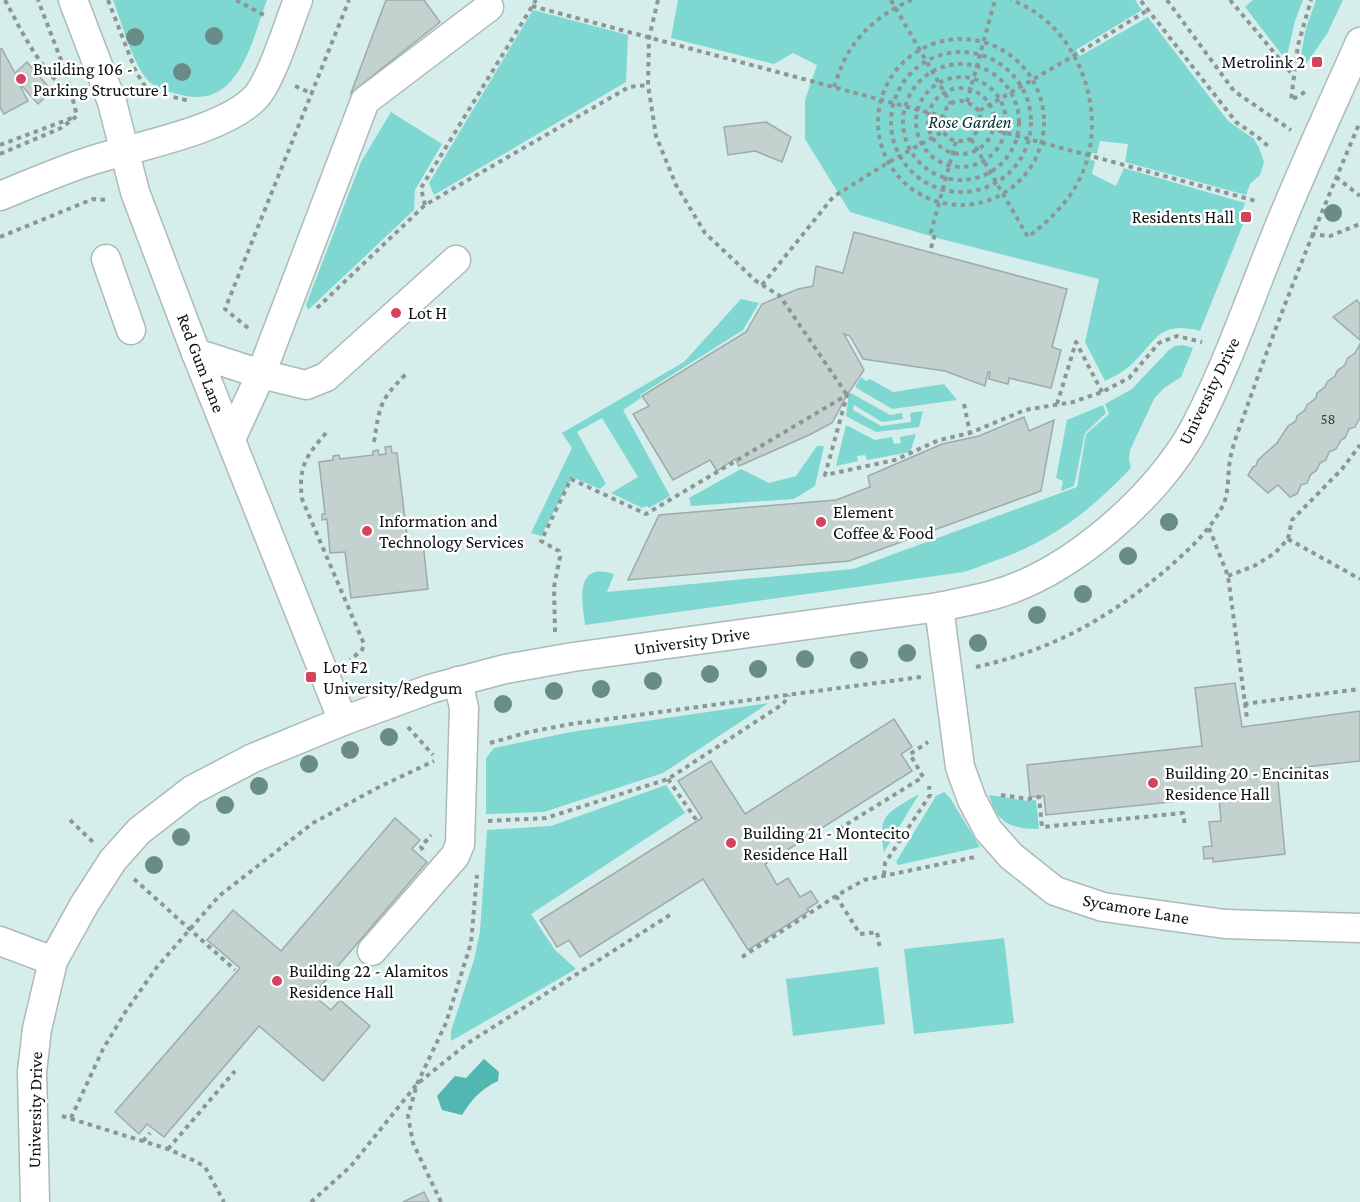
<svg xmlns="http://www.w3.org/2000/svg" width="1360" height="1202" viewBox="0 0 1360 1202" font-family="'Crimson Pro',serif">
  <rect width="100%" height="100%" fill="#ebfaf8"/>
  <rect fill="#d5edeb" x="0" y="0" width="1360" height="1202"/>
  <g fill="#7fd7d1">
    <path d="M 113,0 L 267,0 C 252,39 240,110 182,95 C 168,92 154,89 145,77 C 131,57 122,24 113,0 Z"/>
    <path d="M 678,0 L 1135,0 L 1142,10 L 1076,50 L 1080,56 L 1148,17 L 1228,121 L 1254,139 L 1259,148 L 1264,162 L 1260,175 L 1250,184 L 1246,195 L 1125,162 L 1128,144 L 1100,141 L 1097,154 L 1092,153 L 1090,159 L 1095,161 L 1092,174 L 1116,186 L 1124,168 L 1245,203 L 1241,214 L 1244,222 L 1200,331 C 1160,321 1158,338 1133,363 C 1125,371 1115,376 1105,381 L 1085,342 L 1099,279 L 937,238 L 850,212 L 805,139 L 805,100 L 817,65 L 793,53 L 774,64 L 671,38 Z"/>
    <polygon points="1253,0 1303,0 1295,21 1286,60 1245,7"/>
    <polygon points="1316,0 1343,0 1327,34 1303,68 1299,66 1306,28"/>
    <polygon points="533,10 628,35 626,82 434,195 429,183"/>
    <polygon points="391,112 442,144 415,190 414,210 308,310 306,305 361,162"/>
    <polygon points="741,299 759,303 743,330 640,395 641,398 623,410 670,496 649,508 647,506 642,508 611,493 638,477 602,418 577,432 606,484 600,489 572,477 541,536 531,533 572,448 562,433 684,362"/>
    <path d="M 1183,345 L 1193,348 L 1181,377 L 1164,388 L 1154,399 L 1130,450 L 1129,459 L 1131,468 C 1105,495 1078,520 1045,538 C 1020,553 991,562 964,572 L 585,625 C 582,601 574,561 614,574 L 607,592 L 853,569 L 1077,487 L 1086,434 L 1109,414 L 1105,404 L 1132,389 L 1169,350 L 1175,346 Z"/>
    <polygon points="861,377 866,381 870,379 893,392 944,384 957,400 892,409 855,387"/>
    <polygon points="849,392 890,415 902,413 903,419 882,422 854,405 853,410 881,426 911,422 910,413 923,411 919,427 876,432 846,416"/>
    <polygon points="1103,405 1106,413 1085,433 1074,486 1061,491 1063,481 1056,478 1067,420"/>
    <polygon points="846,425 875,440 892,437 894,444 901,443 900,437 916,434 910,452 867,460 865,455 857,456 858,461 836,466"/>
    <polygon points="817,446 824,446 815,486 794,499 691,506 689,498 741,469 769,483 796,476"/>
    <polygon points="769,703 663,773 544,812 486,814 486,758 494,748 571,732"/>
    <polygon points="666,785 685,813 531,914 555,950 576,969 451,1041 451,1031 474,960 480,932 487,830 551,826"/>
    <polygon points="944,792 950,798 980,847 898,865 896,862 936,796"/>
    <path d="M 919,794 L 884,852 C 877,813 888,813 919,794 Z"/>
    <path d="M 989,795 L 1028,801 L 1036,800 L 1039,829 C 1011,829 997,823 989,795 Z"/>
    <polygon points="1004,938 1014,1023 914,1034 904,949"/>
    <polygon points="878,967 885,1024 793,1036 786,979"/>
  </g>
  <path fill="#53b7b1" d="M 484,1059 L 499,1072 L 498,1081 C 481,1089 472,1099 462,1115 L 442,1110 L 437,1096 L 455,1076 L 466,1078 Z"/>
  <g fill="#c3d1cf" stroke="#9eabaa" stroke-width="1.5">
    <polygon points="386,0 424,0 440,22 351,93"/>
    <polygon points="0,49 2,49 15,73 27,62 52,91 38,104 21,85 20,86 28,101 4,114 0,107"/>
    <polygon points="766,122 791,137 782,162 755,151 728,155 724,127"/>
    <polygon points="854,232 1067,289 1052,347 1061,350 1051,388 1009,378 1008,384 989,379 990,372 988,372 985,386 945,371 863,359 850,336 844,334 864,370 847,395 832,423 809,435 739,466 735,459 717,471 710,460 673,480 633,414 649,406 642,396 746,332 762,304 798,289 813,286 816,266 843,273"/>
    <polygon points="1357,300 1360,304 1360,340 1333,317"/>
    <polygon points="1360,344 1360,418 1355,427 1349,429 1345,438 1341,440 1336,449 1329,452 1326,460 1320,463 1316,471 1311,474 1307,483 1301,485 1297,494 1290,497 1278,485 1268,493 1248,475 1253,467 1256,466 1258,460 1277,443 1288,426 1296,421 1297,416 1305,410 1307,405 1316,398 1317,393 1325,387 1327,382 1335,376 1337,371 1345,365 1347,359 1355,353"/>
    <polygon points="1024,417 1029,431 1054,420 1041,491 849,561 628,580 659,515 836,500 870,487 868,476 942,444 979,436"/>
    <polygon points="391,446 392,453 397,453 408,544 423,543 428,589 351,598 345,552 330,553 327,519 322,520 322,514 325,514 319,462 333,460 333,456 339,455 340,459 373,455 373,451 378,450 379,455 386,454 385,447"/>
    <polygon points="1235,683 1242,727 1360,711 1360,761 1277,770 1285,854 1213,862 1213,858 1204,859 1203,847 1212,846 1209,822 1221,821 1219,797 1046,815 1044,796 1030,797 1027,765 1202,746 1195,688"/>
    <polygon points="894,719 912,747 901,754 912,771 765,864 777,885 788,878 800,897 811,891 818,902 807,909 809,911 748,950 703,879 580,957 569,940 557,947 540,920 702,818 678,781 711,761 745,814"/>
    <polygon points="395,818 420,840 412,849 427,862 313,995 331,1010 340,1000 370,1026 323,1081 259,1026 164,1137 147,1124 139,1134 115,1112 240,968 207,940 233,910 281,951"/>
    <polygon points="424,1192 429,1202 403,1202"/>
  </g>
  <g fill="none" stroke-linecap="round" stroke-linejoin="round">
    <g stroke="#acbab8" stroke-width="31">
      <g id="minor">
        <polyline points="73,0 112,102 135,192 196,353 343,721"/>
        <path d="M 0,196 C 30,184 59,171 90,161 C 136,146 224,131 256,97 C 272,79 288,25 298,0"/>
        <polyline points="106,259 131,330"/>
        <polyline points="456,260 326,377 306,385 261,374 365,101 489,7"/>
        <polyline points="196,353 261,374 231,439"/>
        <polyline points="939,607 960,767 972,800 988,830 1011,856 1055,891 1103,907 1225,924 1360,928"/>
        <polyline points="0,941 53,961"/>
        <polyline points="372,951 455,856 460,844 464,708 458,681"/>
        <path d="M 35,1202 L 32,1072 L 37,1029 L 53,961 L 84,905 L 113,860 L 139,831 L 192,790 L 253,758 L 343,721 L 430,689 L 505,669 L 573,657 L 939,607 C 957,603 975,600 993,595 C 1069,574 1158,497 1195,427 C 1225,370 1247,307 1271,247 C 1298,178 1330,110 1360,42"/>
      </g>
    </g>
    <g stroke="#8c9795" stroke-width="4" stroke-dasharray="4.5 4.5" stroke-linecap="butt">
      <path d="M 5,0 C 23,34 40,70 71,94"/>
      <polyline points="108,0 136,72 148,91 190,101"/>
      <polyline points="236,0 264,15"/>
      <polyline points="658,0 649,38 648,85 656,136 676,185 705,233 756,281 780,296 847,395"/>
      <polyline points="891,0 951,104"/>
      <polyline points="1167,0 1234,91 1291,130"/>
      <polyline points="1230,0 1293,75"/>
      <polyline points="1141,1 1236,122 1259,138 1270,148"/>
      <polyline points="532,6 941,116"/>
      <circle cx="961" cy="122" r="83"/>
      <circle cx="961" cy="122" r="70"/>
      <circle cx="961" cy="122" r="58"/>
      <circle cx="961" cy="122" r="45"/>
      <polyline points="295,86 313,94"/>
      <path d="M 834,87 C 837,79 840,69 844,61 C 857,33 884,11 912,0"/>
      <circle cx="961" cy="121" r="33"/>
      <polyline points="1305,92 1291,100 1298,45 1311,0"/>
      <polyline points="967,102 995,0"/>
      <path d="M 979,111 C 941,73 923,155 971,139 L 981,126 L 979,111 L 1075,55 L 1148,10"/>
      <polyline points="981,126 1256,201"/>
      <path d="M 971,139 L 1028,237 C 1047,222 1065,206 1077,184 C 1113,120 1081,25 1011,0"/>
      <polyline points="0,145 72,118"/>
      <polyline points="0,154 61,128 77,116 66,73 38,0"/>
      <polyline points="1336,177 1360,196"/>
      <polyline points="425,205 421,188 536,0"/>
      <polyline points="1311,234 1330,236 1360,224"/>
      <polyline points="0,237 93,199 109,200"/>
      <polyline points="931,248 935,234 931,232 956,141"/>
      <polyline points="762,285 833,197 889,162 944,131"/>
      <polyline points="317,308 425,205 629,87 648,85"/>
      <polyline points="248,328 225,309 349,0"/>
      <polyline points="964,404 970,433"/>
      <polyline points="1057,404 1076,342 1102,392"/>
      <path d="M 326,433 C 306,456 298,467 302,499 L 364,644 L 362,650 L 350,660"/>
      <path d="M 374,442 C 380,405 379,401 406,374"/>
      <polyline points="1209,528 1228,576 1247,718"/>
      <polyline points="1288,539 1360,579"/>
      <polyline points="1228,576 1254,566 1275,553 1288,539 1292,520 1342,469 1360,445"/>
      <polyline points="555,632 554,587 560,557 559,551 541,541 571,479 646,514 847,395 825,475 895,460 939,440 970,433 1025,410 1073,402 1102,392 1129,378 1159,343 1177,336 1202,342"/>
      <path d="M 976,667 C 1052,650 1108,619 1167,569 C 1187,551 1208,533 1221,509 C 1230,494 1227,476 1230,460 C 1233,442 1242,422 1248,404 C 1282,308 1320,215 1360,122"/>
      <polyline points="1244,704 1360,689"/>
      <polyline points="408,727 433,755"/>
      <polyline points="490,743 529,732 571,724 921,677"/>
      <polyline points="668,779 697,821"/>
      <polyline points="1001,795 1028,799 1039,797 1042,827 1183,813 1185,827"/>
      <polyline points="70,820 93,842"/>
      <polyline points="488,821 546,818 668,779 783,704 789,695"/>
      <polyline points="839,829 923,777 910,754 928,742"/>
      <polyline points="423,850 421,847 431,835"/>
      <polyline points="884,875 885,863 930,795 929,786"/>
      <polyline points="134,879 235,970"/>
      <polyline points="836,896 860,934 877,932 880,949"/>
      <polyline points="742,957 836,896 864,880 975,857"/>
      <polyline points="62,1116 168,1149 195,1161 205,1167 224,1202"/>
      <polyline points="71,1118 103,1049 126,1011 157,967 219,896 313,823 377,788 434,761"/>
      <polyline points="143,1141 150,1133"/>
      <polyline points="168,1149 235,1071"/>
      <polyline points="311,1202 351,1166 417,1084 468,1043 673,913"/>
      <polyline points="441,1202 413,1143 408,1116 417,1084 446,1023 471,943 477,875"/>
    </g>
    <use href="#minor" stroke="#fff" stroke-width="28"/>
  </g>
  <g fill="#6a8c89">
    <circle cx="214" cy="36" r="9"/>
    <circle cx="135" cy="37" r="9"/>
    <circle cx="182" cy="72" r="9"/>
    <circle cx="1333" cy="213" r="9"/>
    <circle cx="1169" cy="522" r="9"/>
    <circle cx="1128" cy="556" r="9"/>
    <circle cx="1083" cy="594" r="9"/>
    <circle cx="1037" cy="615" r="9"/>
    <circle cx="978" cy="643" r="9"/>
    <circle cx="907" cy="653" r="9"/>
    <circle cx="805" cy="659" r="9"/>
    <circle cx="859" cy="660" r="9"/>
    <circle cx="758" cy="669" r="9"/>
    <circle cx="710" cy="674" r="9"/>
    <circle cx="653" cy="681" r="9"/>
    <circle cx="601" cy="689" r="9"/>
    <circle cx="554" cy="691" r="9"/>
    <circle cx="503" cy="704" r="9"/>
    <circle cx="389" cy="737" r="9"/>
    <circle cx="350" cy="750" r="9"/>
    <circle cx="309" cy="764" r="9"/>
    <circle cx="259" cy="786" r="9"/>
    <circle cx="225" cy="805" r="9"/>
    <circle cx="181" cy="837" r="9"/>
    <circle cx="154" cy="865" r="9"/>
  </g>
  <g fill="#d5445d" stroke="#fff" stroke-width="2">
    <rect x="1311" y="56" width="12" height="12" rx="3"/>
    <circle cx="21" cy="79" r="6"/>
    <rect x="1240" y="211" width="12" height="12" rx="3"/>
    <circle cx="396" cy="313" r="6"/>
    <circle cx="821" cy="522" r="6"/>
    <circle cx="367" cy="531" r="6"/>
    <rect x="305" y="671" width="12" height="12" rx="3"/>
    <circle cx="1153" cy="783" r="6"/>
    <circle cx="731" cy="843" r="6"/>
    <circle cx="277" cy="981" r="6"/>
  </g>
  <g text-anchor="middle" dominant-baseline="central" stroke-width="5" stroke-linejoin="round" paint-order="stroke">
    <g font-size="15" fill="#3a4240">
      <text x="1328" y="419">58</text>
    </g>
    <g font-size="18" fill="#0d1211" stroke="#fff" text-anchor="start">
      <text x="1305" y="62" text-anchor="end">Metrolink 2</text>
      <text x="33" y="69">Building 106 -<tspan x="33" dy="21">Parking Structure 1</tspan></text>
      <text x="1234" y="217" text-anchor="end">Residents Hall</text>
      <text x="408" y="313">Lot H</text>
      <text x="833" y="512">Element<tspan x="833" dy="21">Coffee &amp; Food</tspan></text>
      <text x="379" y="521">Information and<tspan x="379" dy="21">Technology Services</tspan></text>
      <text x="323" y="667">Lot F2<tspan x="323" dy="21">University/Redgum</tspan></text>
      <text x="1165" y="773">Building 20 - Encinitas<tspan x="1165" dy="21">Residence Hall</tspan></text>
      <text x="743" y="833">Building 21 - Montecito<tspan x="743" dy="21">Residence Hall</tspan></text>
      <text x="289" y="971">Building 22 - Alamitos<tspan x="289" dy="21">Residence Hall</tspan></text>
    </g>
    <g font-size="18" font-style="italic" fill="#00322f" stroke="#fff">
      <text x="970" y="122">Rose Garden</text>
    </g>
    <g font-size="18" fill="#0d1211" stroke="#fff">
      <text transform="translate(201 363) rotate(69)">Red Gum Lane</text>
      <text transform="translate(1209 391) rotate(-64)">University Drive</text>
      <text transform="translate(692 641) rotate(-8)">University Drive</text>
      <text transform="translate(1136 909) rotate(10)">Sycamore Lane</text>
      <text transform="translate(35 1110) rotate(-89)">University Drive</text>
    </g>
  </g>
</svg>
